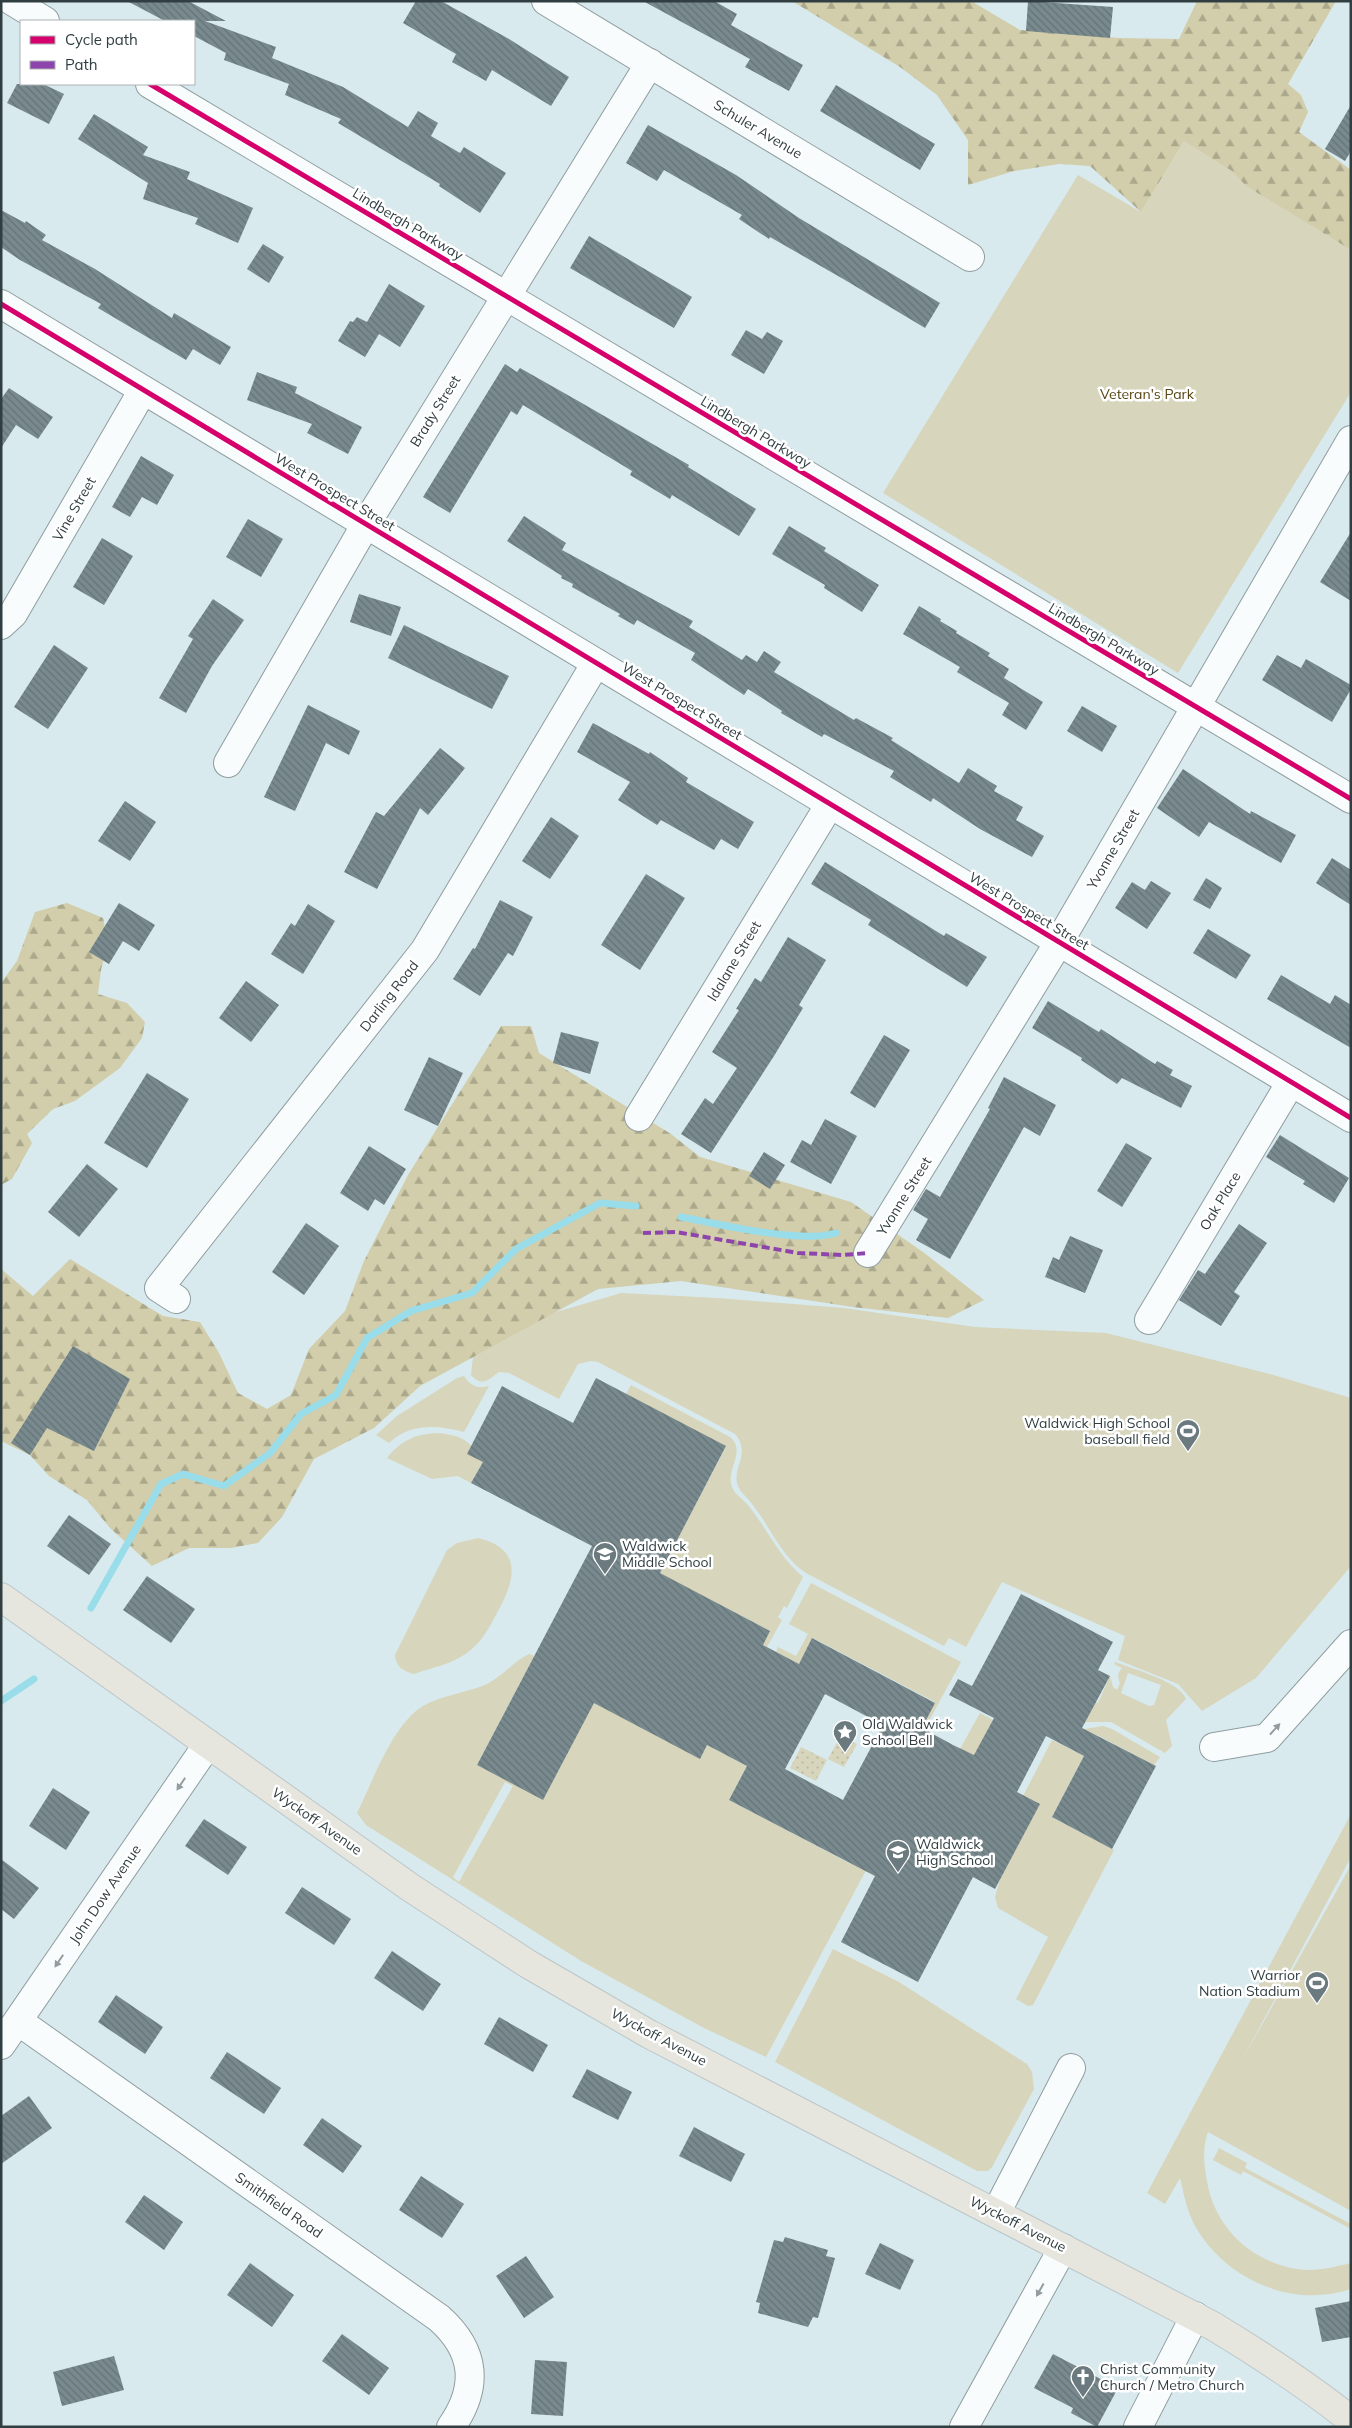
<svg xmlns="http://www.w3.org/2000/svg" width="1352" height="2428" viewBox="0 0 1352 2428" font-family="Mulish,sans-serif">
  <defs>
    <pattern id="forest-firs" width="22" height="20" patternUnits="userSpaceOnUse" patternTransform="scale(1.25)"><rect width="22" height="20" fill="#d2cdaa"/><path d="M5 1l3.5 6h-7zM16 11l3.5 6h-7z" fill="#aba88c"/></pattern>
    <pattern id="garden-dots" width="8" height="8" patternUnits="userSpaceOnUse" patternTransform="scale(1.25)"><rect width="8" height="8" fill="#d7d5bc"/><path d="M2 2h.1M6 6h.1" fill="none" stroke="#b9b8a3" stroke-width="1.8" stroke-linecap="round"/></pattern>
    <pattern id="building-back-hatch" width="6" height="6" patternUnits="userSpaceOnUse" patternTransform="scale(1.25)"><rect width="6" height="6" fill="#798a8e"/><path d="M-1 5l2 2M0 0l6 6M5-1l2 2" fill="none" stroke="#647276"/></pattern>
  </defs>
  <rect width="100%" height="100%" fill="#d8eaee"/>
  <g fill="#d7d5bc" fill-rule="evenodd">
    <polygon points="1184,141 1232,170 1246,186 1351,250 1351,392 1178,673 883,493 1078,175 1141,212"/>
    <path d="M 621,1293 L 717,1298 L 844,1308 L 975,1327 L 1106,1333 L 1270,1374 L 1351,1398 L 1351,1566 L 1256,1678 L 1202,1711 L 1178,1684 L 1118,1660 L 1125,1636 L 1002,1582 L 966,1647 L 949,1638 L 944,1646 L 806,1573 C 782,1558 770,1526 752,1504 C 748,1498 740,1492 738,1486 C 731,1468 752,1454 735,1434 L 598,1362 L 591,1361 L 578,1364 L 559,1399 L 509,1373 L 499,1372 C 489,1379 482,1388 471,1375 L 473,1357 L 553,1313 Z"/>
    <path d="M 464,1376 C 470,1386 478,1389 489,1386 L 464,1432 C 438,1425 410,1423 389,1443 L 376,1435 L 397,1416 L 457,1378 Z"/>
    <path d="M 631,1385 L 730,1437 C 747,1451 725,1470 732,1487 C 735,1495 742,1498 747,1504 C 767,1528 779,1557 803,1577 L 787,1608 L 784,1606 L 778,1617 L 782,1620 L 767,1647 L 763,1645 L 770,1631 L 688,1588 L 645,1600 L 726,1447 L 626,1394 Z"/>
    <path d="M 438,1433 C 464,1436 469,1440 483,1462 L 471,1483 L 458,1476 L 432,1479 L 387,1458 C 401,1440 416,1434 438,1433 Z"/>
    <path d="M 478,1538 C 524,1549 515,1581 497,1613 C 489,1628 482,1642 467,1653 C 452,1664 431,1668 414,1674 C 403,1671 396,1667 395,1655 L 447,1550 L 457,1543 Z"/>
    <polygon points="811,1583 961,1662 924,1730 922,1729 935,1702 813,1638 799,1664 776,1652 778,1647 796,1656 808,1634 789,1624"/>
    <path d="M 529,1654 L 534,1656 L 477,1765 L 543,1799 L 607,1677 L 700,1758 L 707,1745 L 747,1766 L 729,1800 L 851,1864 L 878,1848 L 766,2057 L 704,2028 L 581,1961 L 366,1825 L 357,1813 C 373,1781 392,1725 423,1706 C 442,1695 465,1693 485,1685 C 503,1676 513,1662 529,1654 ZM 505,1782 L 513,1786 L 459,1882 L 453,1877 Z"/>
    <path d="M 1115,1662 C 1133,1669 1179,1681 1186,1699 L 1166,1720 L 1172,1746 L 1165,1753 L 1111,1722 L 1081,1722 L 1085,1698 L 1098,1703 L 1110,1676 L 1113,1687 L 1117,1690 L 1120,1683 C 1117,1676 1118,1673 1122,1668 L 1114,1664 ZM 1128,1673 L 1161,1685 L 1154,1705 L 1149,1706 L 1121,1693 Z"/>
    <polygon points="980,1713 993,1720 974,1756 960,1749"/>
    <polygon points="1103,1726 1112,1729 1160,1757 1154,1765 1097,1735 1072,1731"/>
    <polygon points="1052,1740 1084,1756 1052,1817 1114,1850 1033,2005 1028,2006 1016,1999 1048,1937 998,1908 995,1897 1023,1796"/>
    <path d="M 1351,1814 L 1351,1857 L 1240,2064 L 1351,1865 L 1351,2211 L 1208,2132 C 1202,2148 1204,2165 1207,2181 C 1215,2231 1258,2268 1309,2270 C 1323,2270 1338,2266 1351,2263 L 1351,2289 C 1292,2309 1225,2279 1195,2226 C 1187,2211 1184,2195 1180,2178 L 1165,2204 L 1147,2193 Z"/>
    <polygon points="833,1949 899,1982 1027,2064 1032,2072 1034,2089 992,2167 988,2171 977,2171 775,2062"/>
    <polygon points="1219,2148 1247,2163 1245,2168 1351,2224 1351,2229 1243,2171 1241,2175 1213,2160"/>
  </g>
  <g fill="url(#forest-firs)">
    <polygon points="792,1 971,1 1020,30 1119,38 1179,39 1197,1 1336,1 1288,84 1301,95 1308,112 1299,132 1351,170 1351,250 1246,186 1232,171 1184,141 1141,212 1090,166 1059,164 1014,171 968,185 968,140 937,95 900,67"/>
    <polygon points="67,903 103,918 108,942 101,970 98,994 127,1003 145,1022 142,1038 120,1068 75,1101 53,1109 27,1134 32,1143 12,1179 1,1185 1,983 17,961 35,912"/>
    <polygon points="501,1026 531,1026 539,1053 671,1134 700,1157 851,1202 923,1252 984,1300 948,1318 853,1307 681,1281 598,1289 420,1386 374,1428 314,1459 282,1517 258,1543 231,1548 189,1548 152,1566 110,1528 87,1500 49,1476 30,1455 1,1441 1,1269 33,1296 70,1259 163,1316 200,1322 219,1353 238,1393 267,1409 291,1395 309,1349 345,1311 364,1261 408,1175"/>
  </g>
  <g fill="url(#garden-dots)">
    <polygon points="841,1735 857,1744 844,1767 828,1759"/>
    <polygon points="801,1747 827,1760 816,1781 790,1768"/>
  </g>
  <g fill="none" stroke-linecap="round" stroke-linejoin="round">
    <g stroke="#99ddeb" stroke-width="7">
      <path d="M 681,1217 C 719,1224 801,1244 836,1233"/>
      <polyline points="91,1608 161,1484 183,1474 224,1486 270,1453 301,1414 336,1395 367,1338 411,1311 472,1293 516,1249 600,1203 636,1206"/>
      <polyline points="1,1701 34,1679"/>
    </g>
  </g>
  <g fill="url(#building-back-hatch)" fill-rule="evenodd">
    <polygon points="127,1 188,1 226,21 205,21 276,47 272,58 343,87 408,127 418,111 438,123 431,136 460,153 464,147 506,173 480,213 439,186 440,184 338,123 341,119 285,95 289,84 224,60 226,53 194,36 194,21 165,21"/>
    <polygon points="416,1 441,1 509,39 569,77 551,106 492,70 486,81 452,62 456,54 403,23"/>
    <polygon points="643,1 714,1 737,14 731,25 803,65 789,91 745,67 750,59"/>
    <polygon points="1028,1 1113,7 1110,38 1026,31"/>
    <polygon points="17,84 43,84 64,94 49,124 7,103"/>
    <polygon points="836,85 935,144 920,170 820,111"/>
    <polygon points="1351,105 1351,151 1345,161 1325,149"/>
    <polygon points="94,114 148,147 143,155 190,172 187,179 253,208 238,243 195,224 198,218 143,199 148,183 78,139"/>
    <polygon points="648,125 736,175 799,218 940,303 925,328 845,280 770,237 769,239 739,219 742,215 664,170 657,181 626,163"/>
    <polygon points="1,210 25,223 26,221 46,235 42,240 95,269 172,318 174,313 231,347 220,365 193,349 186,360 98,308 101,304 20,260 1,247"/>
    <polygon points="589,236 692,297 674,328 570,268"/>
    <polygon points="263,244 284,257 269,283 247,269"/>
    <polygon points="389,284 425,306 400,347 379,334 365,357 338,341 350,321 353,322 357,317 367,322"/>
    <polygon points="746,330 762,339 767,332 783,341 764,374 731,355"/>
    <polygon points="505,364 517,372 520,368 580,402 689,465 688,467 756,509 739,536 672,495 670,499 630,475 632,471 523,405 517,415 511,411 450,513 423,497"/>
    <polygon points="257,372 297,387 295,393 362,427 348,454 307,433 312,424 247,400"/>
    <polygon points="9,388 53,417 38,439 16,425 1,448 1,399"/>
    <polygon points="141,456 174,475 157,505 142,497 130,517 112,507"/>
    <polygon points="524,516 566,543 562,550 693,621 689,627 742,660 746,655 757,662 764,651 781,662 774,672 854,720 856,718 893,738 891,740 959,783 968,768 997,786 994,791 1023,807 1016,820 1044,836 1032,857 980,829 933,798 931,802 890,777 894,771 824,734 822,737 781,713 782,711 748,689 744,695 691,660 695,653 637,620 634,625 618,616 620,614 572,587 573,584 561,578 562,576 507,541"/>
    <polygon points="248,519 283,539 261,577 226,557"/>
    <polygon points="789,526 826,548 824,551 879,585 862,612 824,588 825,585 772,554"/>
    <polygon points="1351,532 1351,601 1320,582"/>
    <polygon points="102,538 133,556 104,605 73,587"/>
    <polygon points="359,594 401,607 391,636 350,622"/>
    <polygon points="213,599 244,620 212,666 186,713 159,698 193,639 188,636"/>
    <polygon points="919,606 941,619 940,621 957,631 956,633 990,653 988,656 1009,669 1004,678 1043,702 1026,730 1002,715 1009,703 957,672 960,667 903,634"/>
    <polygon points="404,625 509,676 492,709 388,658"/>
    <polygon points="54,645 88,668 48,729 14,707"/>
    <polygon points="1277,655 1301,668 1306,659 1351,685 1351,689 1332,722 1262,680"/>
    <polygon points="308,705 360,731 349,755 326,743 295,811 264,797"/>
    <polygon points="1082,706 1117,726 1102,752 1067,731"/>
    <polygon points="593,723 649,754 650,752 688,778 686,782 754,822 738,849 721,839 714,850 661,820 657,825 618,800 630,782 577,752"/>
    <polygon points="440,748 465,768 428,815 420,808 377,889 344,872 376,812 384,816"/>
    <polygon points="1183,769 1250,814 1251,811 1296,835 1281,863 1209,822 1199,837 1157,808"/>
    <polygon points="125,801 156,822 130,861 98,841"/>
    <polygon points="551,817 579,836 550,879 522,861"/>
    <polygon points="1332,858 1351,870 1351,905 1316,883"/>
    <polygon points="825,862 944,936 946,933 987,957 967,987 868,925 871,920 811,884"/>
    <polygon points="646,874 685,898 640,970 601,945"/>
    <polygon points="1206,878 1222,888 1210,909 1193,900"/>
    <polygon points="1151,881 1171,893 1147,929 1115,908 1132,882 1145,890"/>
    <polygon points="500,900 533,917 513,956 508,953 480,996 453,979 473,948 475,949"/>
    <polygon points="119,903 155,925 139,951 123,941 109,964 89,952"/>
    <polygon points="308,904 335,921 303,974 271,954 291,923 295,926"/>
    <polygon points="1208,929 1251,955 1236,979 1193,953"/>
    <polygon points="788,937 826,960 799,1005 803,1008 774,1056 711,1153 681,1134 705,1098 713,1104 737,1068 712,1052 739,1010 736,1009 755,978 761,982"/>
    <polygon points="1281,975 1330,1004 1335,995 1351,1005 1351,1048 1267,999"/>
    <polygon points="246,981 279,1005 251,1042 219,1018"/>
    <polygon points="1048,1001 1099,1032 1101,1029 1155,1064 1157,1061 1173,1070 1170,1075 1192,1086 1181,1108 1122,1078 1117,1084 1081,1060 1082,1058 1032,1028"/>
    <polygon points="561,1032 599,1042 590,1074 553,1063"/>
    <polygon points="884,1035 910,1050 875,1108 850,1093"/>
    <polygon points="429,1057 463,1073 438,1126 404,1110"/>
    <polygon points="147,1073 189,1099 147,1168 104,1143"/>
    <polygon points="1004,1077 1056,1105 1040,1136 1024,1127 950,1259 916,1240 928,1219 913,1210 926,1189 940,1197 990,1109 988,1108"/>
    <polygon points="825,1119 857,1136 831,1184 790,1162 802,1140 811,1145"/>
    <polygon points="1280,1135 1349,1178 1334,1203 1303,1184 1305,1181 1266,1157"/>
    <polygon points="1126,1143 1152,1158 1122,1207 1097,1191"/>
    <polygon points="369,1146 406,1169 384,1205 375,1199 368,1211 340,1193"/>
    <polygon points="764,1152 785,1165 770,1189 749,1176"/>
    <polygon points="87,1164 118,1189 79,1237 48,1212"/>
    <polygon points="306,1223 339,1246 304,1295 272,1272"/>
    <polygon points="1239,1224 1267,1243 1234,1292 1240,1296 1221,1326 1179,1300 1198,1270 1205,1274"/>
    <polygon points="1070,1236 1103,1250 1085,1293 1045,1277 1053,1257 1059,1260"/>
    <polygon points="73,1346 130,1379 94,1451 47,1428 30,1455 11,1443"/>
    <path d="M 596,1378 L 726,1446 L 660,1573 L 770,1631 L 763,1645 L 799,1664 L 812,1638 L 935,1703 L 922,1728 L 953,1745 L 974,1755 L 994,1718 L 949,1695 L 958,1679 L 972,1686 L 1021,1594 L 1113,1642 L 1098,1670 L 1110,1676 L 1082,1728 L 1156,1766 L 1112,1849 L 1052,1817 L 1084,1756 L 1046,1736 L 1017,1792 L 1040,1804 L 995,1889 L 973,1877 L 918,1982 L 841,1942 L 875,1876 L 729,1800 L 747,1766 L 707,1745 L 700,1759 L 594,1703 L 543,1800 L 477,1765 L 592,1546 L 471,1483 L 483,1462 L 467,1454 L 502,1386 L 573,1423 ZM 825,1694 L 883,1725 L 843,1800 L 785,1769 Z"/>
    <polygon points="69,1515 111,1544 89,1575 47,1546"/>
    <polygon points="147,1576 195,1609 171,1643 123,1610"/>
    <polygon points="53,1788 90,1812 66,1850 29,1826"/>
    <polygon points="204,1819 247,1847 228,1875 185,1846"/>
    <polygon points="1,1859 39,1888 14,1919 1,1909"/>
    <polygon points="302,1887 351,1919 334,1945 285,1913"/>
    <polygon points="392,1951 441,1984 423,2011 374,1978"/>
    <polygon points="116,1995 163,2027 145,2054 98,2022"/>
    <polygon points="499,2017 548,2045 533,2072 484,2044"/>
    <polygon points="227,2052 281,2088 264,2114 210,2078"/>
    <polygon points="587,2069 632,2092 618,2120 572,2097"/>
    <polygon points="29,2096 52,2128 1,2164 1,2116"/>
    <polygon points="322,2118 362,2146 343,2173 303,2145"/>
    <polygon points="694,2127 745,2154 731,2182 679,2156"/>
    <polygon points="421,2176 464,2204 442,2238 399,2210"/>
    <polygon points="144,2195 183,2222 164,2250 125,2222"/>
    <polygon points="785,2237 828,2250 826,2256 835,2258 818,2318 813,2317 808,2327 758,2313 760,2303 756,2302 774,2240 783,2242"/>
    <polygon points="880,2243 914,2260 900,2290 865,2274"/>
    <polygon points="526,2256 554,2297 524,2318 496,2276"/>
    <polygon points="250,2263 294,2295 272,2327 227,2295"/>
    <polygon points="1351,2301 1351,2337 1322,2342 1315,2308"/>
    <polygon points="342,2334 389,2368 369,2395 322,2361"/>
    <polygon points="1053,2354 1118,2388 1097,2427 1071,2413 1073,2408 1034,2388"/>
    <polygon points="114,2356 124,2390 62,2406 53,2372"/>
    <polygon points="535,2360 567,2362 563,2416 531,2414"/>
  </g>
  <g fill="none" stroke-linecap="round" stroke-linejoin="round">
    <g stroke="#8f9da0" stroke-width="30">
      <g id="minor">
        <polyline points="12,1 45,21"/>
        <polyline points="546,1 970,257"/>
        <polyline points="150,84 1351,799"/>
        <polyline points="1,304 1351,1118"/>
        <polyline points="1,625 13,614 143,390"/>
        <polyline points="228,763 366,524 650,63"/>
        <polyline points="639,1117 830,804"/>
        <polyline points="868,1253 1059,942 1351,440"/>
        <polyline points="176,1299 159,1288 425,950 596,663"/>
        <polyline points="1149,1320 1291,1082"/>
        <polyline points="1214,1747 1267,1738 1351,1644"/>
        <path d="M 18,2021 L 439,2318 C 476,2351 479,2387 451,2427"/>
        <polyline points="1,2045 208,1744"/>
        <polyline points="996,2213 1071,2068"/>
        <polyline points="964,2427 1063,2248"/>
        <polyline points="1138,2427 1195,2316"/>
      </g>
    </g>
    <g stroke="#bcc6c8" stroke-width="30">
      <path id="major" d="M 1,1597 L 411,1888 L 528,1964 L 649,2034 L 1213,2326 C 1261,2355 1307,2385 1351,2420"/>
    </g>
    <use href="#minor" stroke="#f9fcfc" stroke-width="28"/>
    <use href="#major" stroke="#e6e5de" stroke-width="28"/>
    <polyline stroke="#8e44ad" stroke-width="4" stroke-dasharray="8 4" stroke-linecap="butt" points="643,1233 676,1232 798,1253 843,1255 868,1253"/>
    <g stroke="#fff" stroke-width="8">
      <g id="cycleway">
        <polyline points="150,84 1351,799"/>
        <polyline points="1,304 1351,1118"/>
      </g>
    </g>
    <use href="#cycleway" stroke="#d6006c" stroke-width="5"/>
  </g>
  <defs><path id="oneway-solid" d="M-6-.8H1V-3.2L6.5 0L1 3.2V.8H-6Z" transform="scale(1.25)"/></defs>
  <g fill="#949d9e">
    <use href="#oneway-solid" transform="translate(1275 1729) rotate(-48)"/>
    <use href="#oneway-solid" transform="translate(181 1784) rotate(124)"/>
    <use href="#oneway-solid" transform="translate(59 1961) rotate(124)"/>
    <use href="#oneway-solid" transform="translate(1040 2290) rotate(119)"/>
  </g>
  <defs>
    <g id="stadium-pin" transform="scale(1.25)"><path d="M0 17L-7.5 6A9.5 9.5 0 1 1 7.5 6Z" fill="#6b7a7e" stroke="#fff"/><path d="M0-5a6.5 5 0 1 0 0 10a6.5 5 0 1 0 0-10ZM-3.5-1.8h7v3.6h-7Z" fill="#fff"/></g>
    <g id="school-pin" transform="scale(1.25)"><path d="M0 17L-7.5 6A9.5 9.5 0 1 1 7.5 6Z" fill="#6b7a7e" stroke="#fff"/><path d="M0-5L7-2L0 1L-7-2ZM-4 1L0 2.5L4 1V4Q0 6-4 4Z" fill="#fff"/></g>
    <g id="sight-pin" transform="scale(1.25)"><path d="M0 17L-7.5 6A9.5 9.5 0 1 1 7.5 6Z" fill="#6b7a7e" stroke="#fff"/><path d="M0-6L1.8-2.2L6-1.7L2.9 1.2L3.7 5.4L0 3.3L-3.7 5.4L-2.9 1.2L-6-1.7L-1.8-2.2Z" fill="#fff"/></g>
    <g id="church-pin" transform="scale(1.25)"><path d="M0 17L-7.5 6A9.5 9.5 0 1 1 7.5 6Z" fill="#6b7a7e" stroke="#fff"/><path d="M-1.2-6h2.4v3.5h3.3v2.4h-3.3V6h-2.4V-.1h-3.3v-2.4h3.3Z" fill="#fff"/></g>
  </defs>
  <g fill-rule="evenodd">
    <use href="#stadium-pin" x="1188" y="1431"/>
    <use href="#school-pin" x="605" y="1554"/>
    <use href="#sight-pin" x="845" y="1732"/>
    <use href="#school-pin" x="898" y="1852"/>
    <use href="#stadium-pin" x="1317" y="1983"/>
    <use href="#church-pin" x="1083" y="2377"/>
  </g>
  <g text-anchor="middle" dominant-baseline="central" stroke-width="5" stroke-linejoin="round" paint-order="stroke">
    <g font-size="14" fill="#303e41" stroke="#fff">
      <text transform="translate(758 129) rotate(31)">Schuler Avenue</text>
      <text transform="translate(408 224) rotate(31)">Lindbergh Parkway</text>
      <text transform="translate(435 411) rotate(-58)">Brady Street</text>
      <text transform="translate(756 432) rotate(31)">Lindbergh Parkway</text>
      <text transform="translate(335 492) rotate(31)">West Prospect Street</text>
      <text transform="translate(74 509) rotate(-60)">Vine Street</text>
      <text transform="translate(1104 639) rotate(31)">Lindbergh Parkway</text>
      <text transform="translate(682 701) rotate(31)">West Prospect Street</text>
      <text transform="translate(1113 849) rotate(-60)">Yvonne Street</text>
      <text transform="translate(1029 911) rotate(31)">West Prospect Street</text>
      <text transform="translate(734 961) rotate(-59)">Idalane Street</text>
      <text transform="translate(389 996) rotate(-52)">Darling Road</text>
      <text transform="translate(904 1196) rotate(-58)">Yvonne Street</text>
      <text transform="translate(1220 1201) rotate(-59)">Oak Place</text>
      <text transform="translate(317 1821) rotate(35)">Wyckoff Avenue</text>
      <text transform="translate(105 1894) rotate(-56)">John Dow Avenue</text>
      <text transform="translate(659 2037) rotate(28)">Wyckoff Avenue</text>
      <text transform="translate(279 2205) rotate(35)">Smithfield Road</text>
      <text transform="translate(1018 2224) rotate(27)">Wyckoff Avenue</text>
    </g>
    <g font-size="14" fill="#564410" stroke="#fff">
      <text x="1147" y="394">Veteran's Park</text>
    </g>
    <g font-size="14" fill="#303e41" stroke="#fff" text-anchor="start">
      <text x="1170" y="1423" text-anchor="end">Waldwick High School<tspan x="1170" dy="16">baseball field</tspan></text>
      <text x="622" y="1546">Waldwick<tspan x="622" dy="16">Middle School</tspan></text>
      <text x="862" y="1724">Old Waldwick<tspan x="862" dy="16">School Bell</tspan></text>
      <text x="916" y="1844">Waldwick<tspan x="916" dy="16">High School</tspan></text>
      <text x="1300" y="1975" text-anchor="end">Warrior<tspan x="1300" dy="16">Nation Stadium</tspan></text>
      <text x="1100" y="2369">Christ Community<tspan x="1100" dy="16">Church / Metro Church</tspan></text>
    </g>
  </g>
  <rect width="1352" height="2428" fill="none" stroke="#303e41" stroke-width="5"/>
  <rect x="20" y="20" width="175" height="65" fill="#ffffff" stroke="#acb2b3"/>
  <rect x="30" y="36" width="25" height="8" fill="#d6006c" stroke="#acb2b3"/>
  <text x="65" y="45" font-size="15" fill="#303e41">Cycle path</text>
  <rect x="30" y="61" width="25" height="8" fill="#8e44ad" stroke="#acb2b3"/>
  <text x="65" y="70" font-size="15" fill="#303e41">Path</text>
</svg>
